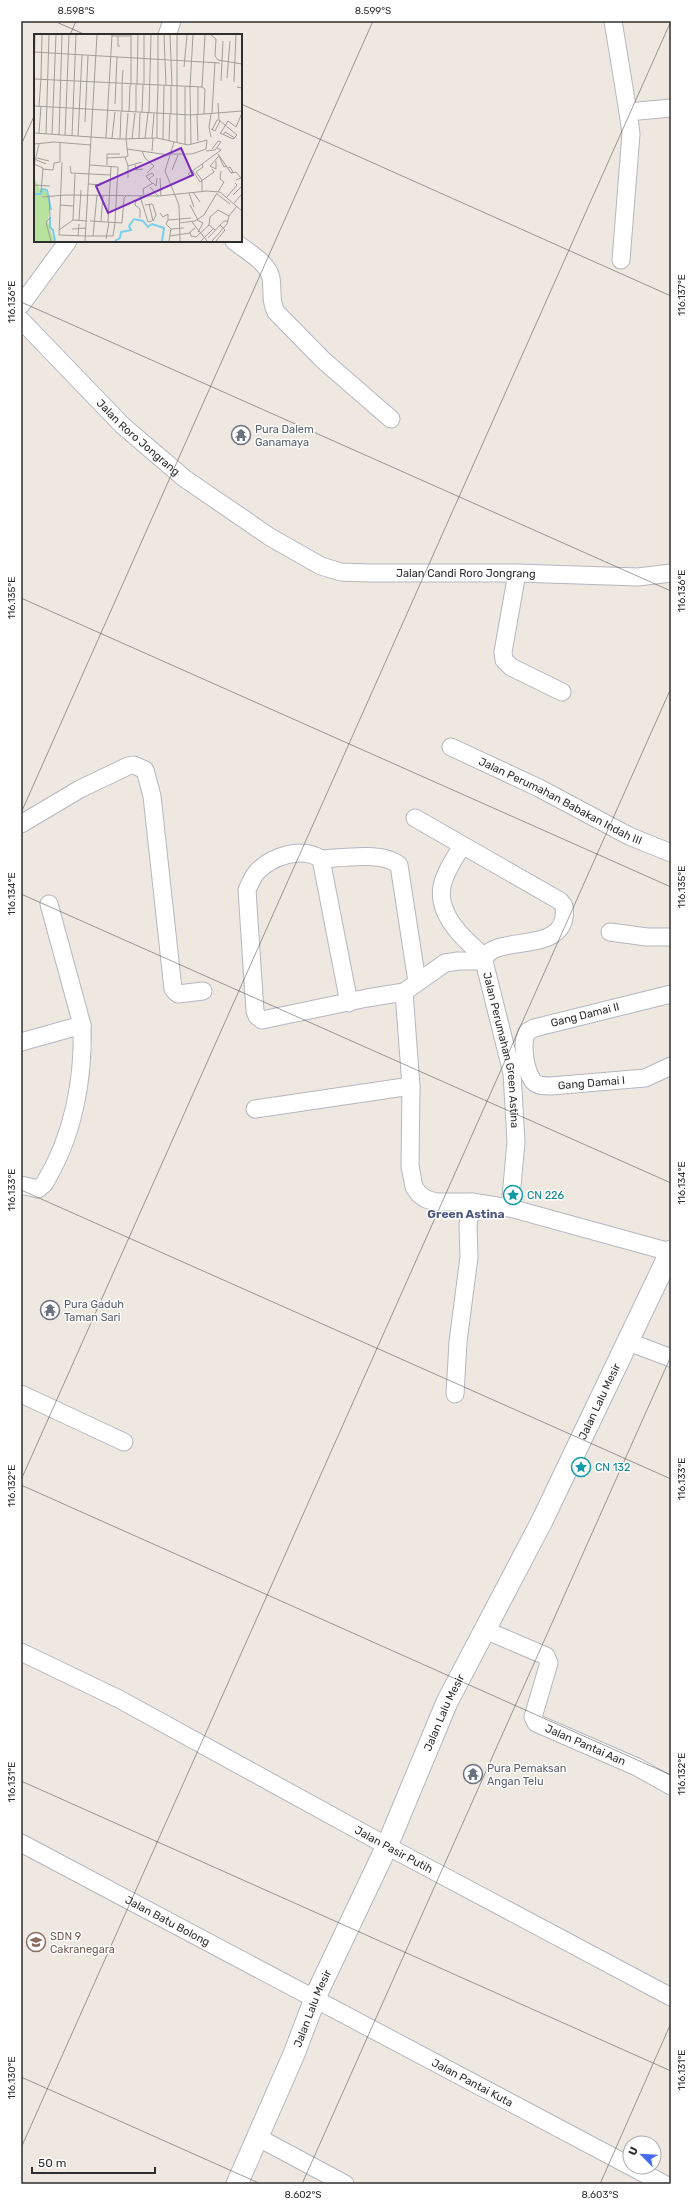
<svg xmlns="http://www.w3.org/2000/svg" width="692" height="2205" viewBox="0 0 692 2205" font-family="Rubik,sans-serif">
  <rect width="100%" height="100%" fill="#eee8e1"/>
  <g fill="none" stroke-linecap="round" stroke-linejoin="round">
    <g stroke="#b4b7c0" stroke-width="19">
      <g id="minor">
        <polyline points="613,21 628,112 671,108"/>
        <polyline points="167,35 172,21"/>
        <path d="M 234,241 C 246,251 268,262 271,278 C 273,290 270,301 276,312 L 323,360 L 391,419"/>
        <polyline points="621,260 631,134 628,112"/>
        <polyline points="21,305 68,241"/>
        <path id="s1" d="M 21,320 L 122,425 L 184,478 L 270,537 L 321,566 L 341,572 L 368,573 L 517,573 L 638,577 L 671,573"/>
        <polyline points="517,573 503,652 504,660 511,667 562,692"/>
        <path id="s2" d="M 451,747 L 539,788 L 629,836 L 671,853"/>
        <path id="s3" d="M 415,818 L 560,901 L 564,906 C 571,959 490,931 484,961 L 512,1073 L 516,1142 L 510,1208 L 670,1252"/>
        <polyline points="21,824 80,789 128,766 134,765 145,770 152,796 173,989 178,994 203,991"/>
        <path d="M 462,846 C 455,857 447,869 443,882 C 434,913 464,940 485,957"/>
        <path d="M 321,859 C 342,858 382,851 399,865 L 417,982"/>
        <polyline points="610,932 647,937 671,937"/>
        <polyline points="404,992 411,1086 410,1166 414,1187 419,1194 426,1199 436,1202 472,1202"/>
        <path id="s4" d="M 671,994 L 534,1028 L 527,1032 C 521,1044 525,1070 533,1081 C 537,1086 545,1086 551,1086 L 645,1078 L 671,1066"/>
        <path d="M 349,1003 L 321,859 C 302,846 271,856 256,873 C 252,878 250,884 247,890 L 255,1011 L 257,1016 L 262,1020 L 367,998 L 404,992 L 445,963 L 458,961 L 484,961"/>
        <polyline points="21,1042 82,1025 49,904"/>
        <polyline points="255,1109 411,1086"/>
        <path d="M 21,1185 L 38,1189 L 44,1184 C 73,1137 84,1080 82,1025"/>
        <polyline points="629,1342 671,1358"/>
        <polyline points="21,1394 124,1442"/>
        <polyline points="455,1394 458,1342 469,1257 468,1225 472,1202 510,1208"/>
        <path id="s5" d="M 485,1630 L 546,1656 L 549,1663 L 533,1717 L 536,1723 L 637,1767 L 671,1786"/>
        <path id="s6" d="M 21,1652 L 119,1699 L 387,1846 L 671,1997"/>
        <path id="s7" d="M 21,1843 L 630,2166"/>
        <polyline points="257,2137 345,2184"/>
        <polyline points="632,2167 664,2184"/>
      </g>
    </g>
    <g stroke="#b4b7c0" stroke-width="23">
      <g id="tertiary">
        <path id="s8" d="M 237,2184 L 294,2054 L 318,1991 L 387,1846 L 447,1702 L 542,1521 L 671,1251"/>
      </g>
    </g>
    <use href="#minor" stroke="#fff" stroke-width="17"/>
    <use href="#tertiary" stroke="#fff" stroke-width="21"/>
  </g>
  <path fill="none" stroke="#2e2e2e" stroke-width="1" stroke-opacity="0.45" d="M 54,21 L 86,35M 70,35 L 76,21M 241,104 L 671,296M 21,145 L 35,114M 21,302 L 671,591M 21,598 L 671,887M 21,813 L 373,21M 21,894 L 671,1183M 21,1190 L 671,1479M 21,1480 L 671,21M 21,1485 L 671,1775M 21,1781 L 671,2071M 21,2077 L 261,2184M 21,2148 L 671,688M 302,2184 L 671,1356M 600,2184 L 671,2023"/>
  <defs>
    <g id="temple-ring" transform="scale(1)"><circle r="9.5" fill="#fff" stroke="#6b7280" stroke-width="1.5"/><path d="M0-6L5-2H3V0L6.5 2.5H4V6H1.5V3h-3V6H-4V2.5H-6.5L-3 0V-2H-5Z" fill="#6b7280"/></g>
    <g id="sight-ring" transform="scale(1)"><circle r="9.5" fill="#fff" stroke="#0f9aa8" stroke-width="1.5"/><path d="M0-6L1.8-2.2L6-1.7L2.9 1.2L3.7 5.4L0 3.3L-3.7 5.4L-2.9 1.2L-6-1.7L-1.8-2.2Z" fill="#0f9aa8"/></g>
    <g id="school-ring" transform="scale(1)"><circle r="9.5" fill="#fff" stroke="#8d6e63" stroke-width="1.5"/><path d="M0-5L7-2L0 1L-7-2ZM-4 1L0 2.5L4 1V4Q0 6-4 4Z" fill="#8d6e63"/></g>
  </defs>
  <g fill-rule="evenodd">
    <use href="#temple-ring" x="241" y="435"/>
    <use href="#sight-ring" x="513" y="1195"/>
    <use href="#temple-ring" x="50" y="1310"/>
    <use href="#sight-ring" x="581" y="1467"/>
    <use href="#temple-ring" x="473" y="1774"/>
    <use href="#school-ring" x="36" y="1942"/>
  </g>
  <g text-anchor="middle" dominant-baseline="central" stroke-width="3" stroke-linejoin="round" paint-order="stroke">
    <g font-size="11" fill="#5b616d" stroke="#fff" text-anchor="start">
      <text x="255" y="429">Pura Dalem<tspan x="255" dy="13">Ganamaya</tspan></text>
      <text x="64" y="1304">Pura Gaduh<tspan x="64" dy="13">Taman Sari</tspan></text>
      <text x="487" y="1768">Pura Pemaksan<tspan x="487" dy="13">Angan Telu</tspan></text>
    </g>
    <g font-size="11" fill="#2e2e2e" stroke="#fff">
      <text stroke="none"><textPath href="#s1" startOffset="166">Jalan Roro Jongrang</textPath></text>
      <text stroke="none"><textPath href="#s1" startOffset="536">Jalan Candi Roro Jongrang</textPath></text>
      <text stroke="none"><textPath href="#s2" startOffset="122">Jalan Perumahan Babakan Indah III</textPath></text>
      <text transform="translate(585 1015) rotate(-14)">Gang Damai II</text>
      <text stroke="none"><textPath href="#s3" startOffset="374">Jalan Perumahan Green Astina</textPath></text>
      <text stroke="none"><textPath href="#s4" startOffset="260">Gang Damai I</textPath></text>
      <text stroke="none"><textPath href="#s8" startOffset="863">Jalan Lalu Mesir</textPath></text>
      <text stroke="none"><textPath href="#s8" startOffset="515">Jalan Lalu Mesir</textPath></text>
      <text stroke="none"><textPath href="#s5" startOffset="191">Jalan Pantai Aan</textPath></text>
      <text stroke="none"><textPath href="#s6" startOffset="422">Jalan Pasir Putih</textPath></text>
      <text stroke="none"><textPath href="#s7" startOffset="166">Jalan Batu Bolong</textPath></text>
      <text stroke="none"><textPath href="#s8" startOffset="191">Jalan Lalu Mesir</textPath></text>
      <text stroke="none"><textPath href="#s7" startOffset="511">Jalan Pantai Kuta</textPath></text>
    </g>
    <g font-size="11" fill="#0d838f" stroke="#fff" text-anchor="start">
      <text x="527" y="1195">CN 226</text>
      <text x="595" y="1467">CN 132</text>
    </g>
    <g font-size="11" fill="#785e54" stroke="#fff" text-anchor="start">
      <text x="50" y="1936">SDN 9<tspan x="50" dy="13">Cakranegara</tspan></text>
    </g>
    <g font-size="12" font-weight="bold" fill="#4e587e" stroke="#fff">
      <text x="466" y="1214">Green Astina</text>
    </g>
  </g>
  <g transform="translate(34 34)">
    <rect width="208" height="208" fill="#eee8e1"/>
    <path d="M 0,144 L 6,155 L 12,156 L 16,169 L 14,188 L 20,207 L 0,207 Z" fill="#b8e39f"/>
    <path fill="none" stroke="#78d0ec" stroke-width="2" d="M 0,160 L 7,160 L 8,155 L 13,156 L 17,176M 16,183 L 16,193 L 19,196 L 21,207M 81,207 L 86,204 L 87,198 L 97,196 L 95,192 L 100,185 L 109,187 L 114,193 L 118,190 L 130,194 L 128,207"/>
    <path fill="none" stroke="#a19e99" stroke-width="1" d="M 124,1 L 124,51M 130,1 L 132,51M 136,1 L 138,52M 177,1 L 182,5 L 181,22 L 184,26 L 208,30M 78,2 L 84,2 L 84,12 L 86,12M 84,2 L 97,2M 0,18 L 186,29M 150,33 L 153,1M 193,44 L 196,7M 0,45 L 168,53M 0,45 L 1,1M 7,45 L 8,1M 187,47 L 189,7M 200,48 L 202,1M 88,50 L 89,36M 97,51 L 97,1M 103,51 L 104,1M 110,51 L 110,1M 137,52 L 137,80M 156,53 L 157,110M 156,53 L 159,1M 164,53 L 164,81M 168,53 L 171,1M 168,53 L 171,55 L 170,80M 203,53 L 208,54 L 208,61M 184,69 L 185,86 L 203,101 L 199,105 L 186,99M 81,70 L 83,23M 0,72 L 157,81 L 208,77M 5,72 L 7,45M 88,78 L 88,50M 95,78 L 96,51M 102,78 L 102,51M 108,78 L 109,51M 115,79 L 117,1M 178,79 L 181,28M 123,80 L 124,51M 163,81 L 164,107M 51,88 L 54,22M 202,93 L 208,79M 177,95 L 181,97 L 186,87M 178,96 L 183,86 L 185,86M 0,99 L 86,105 L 123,104 L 154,111 L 173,106M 5,99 L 7,72M 12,100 L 15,1M 18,100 L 22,1M 186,100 L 194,87 L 202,93M 25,101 L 28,1M 31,101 L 35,1M 189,101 L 191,98 L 201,104M 38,102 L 42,1M 44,102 L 48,21M 177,103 L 175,93 L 177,80M 72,104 L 78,1M 78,104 L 81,78M 105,104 L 106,79M 111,104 L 114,79M 118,104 L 120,80M 123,104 L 123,80M 86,105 L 87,78M 98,105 L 101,79M 129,105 L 130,51M 135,107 L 136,80M 140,108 L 131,137 L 145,171 L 146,207M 143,108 L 143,1M 0,110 L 20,108 L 57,111M 151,110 L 151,53M 93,115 L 135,121M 178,115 L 184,107 L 187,108M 108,117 L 111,124 L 120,132 L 113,139M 118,117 L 119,104M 172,117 L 181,116 L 187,108M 136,120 L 158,120 L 172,115 L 173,106M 184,120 L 197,139 L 199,138 L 196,133 L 194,134M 185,122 L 190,133 L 193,132M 3,124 L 15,127M 73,124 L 91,123M 0,125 L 12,130M 182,127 L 182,135 L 176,132 L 185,122M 28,128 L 25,201 L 52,202M 0,130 L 9,134 L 7,158M 0,131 L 5,110M 56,131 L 84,133 L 81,189M 73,131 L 73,120 L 86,120M 101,131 L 102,136 L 109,135M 36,132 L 37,139 L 77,141M 94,132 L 108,128M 8,135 L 19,136 L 20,129 L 26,128 L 26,109M 138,136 L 144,121M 159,137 L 166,148 L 180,138 L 178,135M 162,138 L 169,133 L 168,130 L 187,116 L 183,114M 162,138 L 168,146 L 168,157M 160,139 L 156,142 L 154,140 L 168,130M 197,139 L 202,138 L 207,144 L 202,146M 41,140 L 39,186 L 53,187M 94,144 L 94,132 L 91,123 L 94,122 L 92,105 L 94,79M 126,144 L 127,162M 115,145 L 120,141 L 118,139 L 112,142 L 116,147 L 118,149M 55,150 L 67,151 L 67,148M 0,151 L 16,152M 116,153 L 124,162M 159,158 L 166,168M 184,158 L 190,148 L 186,145 L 187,137M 155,159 L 160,173M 183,160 L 196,170M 15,161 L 16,184 L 12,188 L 17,207M 110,161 L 109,155 L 119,149 L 122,152 L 123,144M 199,161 L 208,152M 106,162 L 114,188 L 118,187M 8,163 L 32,161 L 125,162 L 173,157 L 186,158 L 208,177M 193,163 L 203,151 L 201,149M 200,169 L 208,160M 26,171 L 39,172M 111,171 L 118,170 L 119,171 L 122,181 L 119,187 L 115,170M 156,171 L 164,186M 126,179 L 129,183 L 134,180 L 134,186M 106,184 L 106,175 L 101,171 L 102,166 L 107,165M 45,186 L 47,156M 163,186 L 169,189 L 164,198M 56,187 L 88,189 L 90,164 L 93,161M 67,187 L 69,161M 74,188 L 77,132M 158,188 L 173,207M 145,189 L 161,187 L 170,181 L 183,159M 175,191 L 176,183 L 184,176 L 195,182M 150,194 L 137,195 L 132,190 L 134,186 L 157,184M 161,194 L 156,198 L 157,202 L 162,203 L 175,191 L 181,196M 38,195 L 52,194M 25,196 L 39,186M 44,202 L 45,190M 52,202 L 79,202 L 81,189M 59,202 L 63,161M 136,202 L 156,199M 174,204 L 190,187 L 194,187M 72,205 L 75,188M 51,207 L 63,1M 135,207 L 137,195M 167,207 L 179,195M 178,207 L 193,190 L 195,182 L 203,172M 182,207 L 191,196 L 186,191"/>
    <path fill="#7b2cbf" fill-opacity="0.15" stroke="#7b2cbf" stroke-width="2" d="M 147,114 L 159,141 L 74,179 L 62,152 Z"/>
    <rect width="208" height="208" fill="none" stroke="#2e2e2e" stroke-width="2"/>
  </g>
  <rect width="692" height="2205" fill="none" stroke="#ffffff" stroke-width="44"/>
  <g transform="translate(642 2155) rotate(294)"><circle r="19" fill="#ffffff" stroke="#ababab"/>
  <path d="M0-3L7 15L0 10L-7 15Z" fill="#476bf5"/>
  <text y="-6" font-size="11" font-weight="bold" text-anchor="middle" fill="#2e2e2e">U</text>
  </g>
  <path d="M32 2167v6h123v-6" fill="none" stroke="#2e2e2e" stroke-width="2"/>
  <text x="38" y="2167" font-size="12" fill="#2e2e2e" stroke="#ffffff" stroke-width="3" paint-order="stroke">50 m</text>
  <rect x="22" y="22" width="648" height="2161" fill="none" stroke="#2e2e2e" stroke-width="1.5"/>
  <g font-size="10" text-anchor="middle" fill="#2e2e2e">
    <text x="76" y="14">8.598°S</text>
    <text x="373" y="14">8.599°S</text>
    <text transform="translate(681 295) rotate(-90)" y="4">116.137°E</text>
    <text transform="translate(11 302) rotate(-90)" y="4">116.136°E</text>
    <text transform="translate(681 591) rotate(-90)" y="4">116.136°E</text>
    <text transform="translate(11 598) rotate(-90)" y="4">116.135°E</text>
    <text transform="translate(681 887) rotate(-90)" y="4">116.135°E</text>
    <text transform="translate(11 894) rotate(-90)" y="4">116.134°E</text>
    <text transform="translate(681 1183) rotate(-90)" y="4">116.134°E</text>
    <text transform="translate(11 1190) rotate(-90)" y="4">116.133°E</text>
    <text transform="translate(681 1479) rotate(-90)" y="4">116.133°E</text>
    <text transform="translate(11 1486) rotate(-90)" y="4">116.132°E</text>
    <text transform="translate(681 1774) rotate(-90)" y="4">116.132°E</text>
    <text transform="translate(11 1782) rotate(-90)" y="4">116.131°E</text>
    <text transform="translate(681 2070) rotate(-90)" y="4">116.131°E</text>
    <text transform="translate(11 2078) rotate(-90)" y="4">116.130°E</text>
    <text x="303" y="2198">8.602°S</text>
    <text x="600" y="2198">8.603°S</text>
  </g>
</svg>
